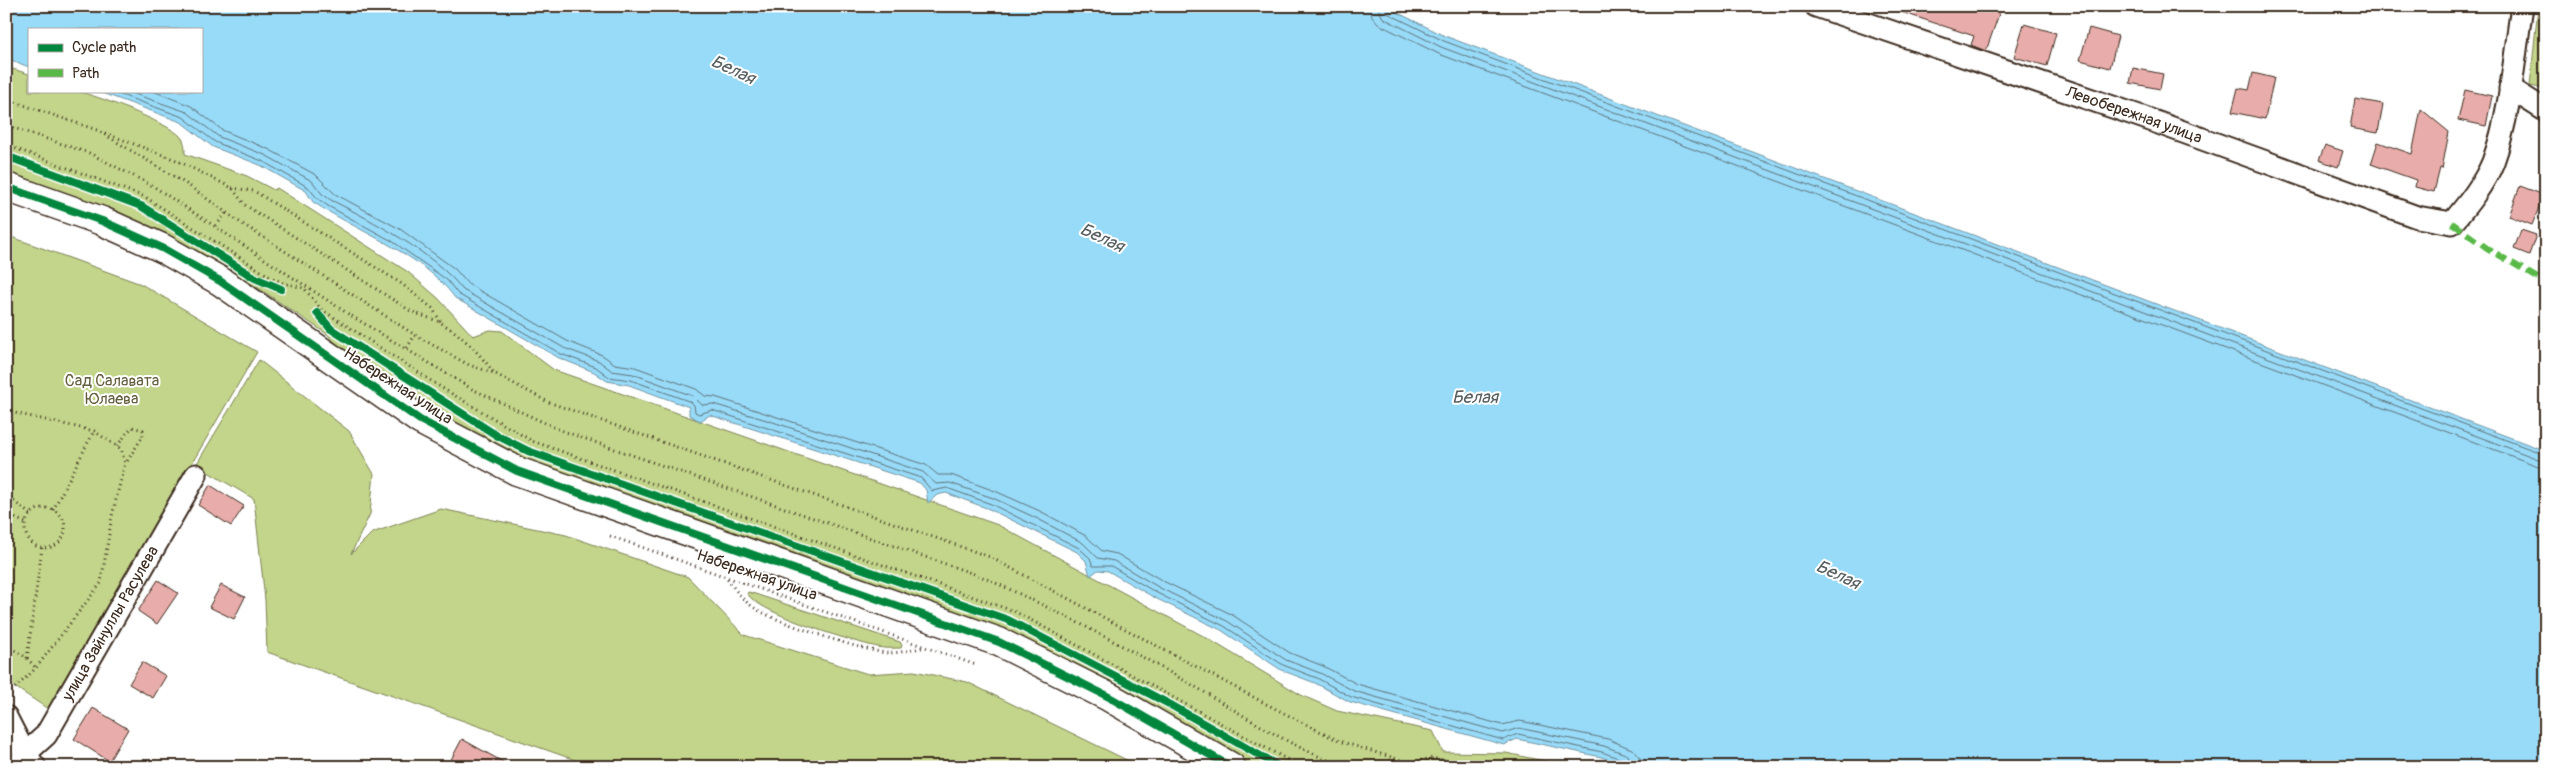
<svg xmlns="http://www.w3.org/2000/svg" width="2552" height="773" viewBox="0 0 2552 773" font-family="Pangolin,sans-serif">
  <rect width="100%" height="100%" fill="#fff"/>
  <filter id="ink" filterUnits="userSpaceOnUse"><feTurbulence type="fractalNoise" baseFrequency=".02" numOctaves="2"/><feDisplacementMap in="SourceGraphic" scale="10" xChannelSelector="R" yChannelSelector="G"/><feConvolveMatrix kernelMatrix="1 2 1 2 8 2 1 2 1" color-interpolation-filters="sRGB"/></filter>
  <g filter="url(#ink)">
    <g fill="#c2d58a" stroke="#7e8054">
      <polygon points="2538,6 2546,6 2546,89 2530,86"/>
      <path d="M 6,67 L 29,74 L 29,91 C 44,91 60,89 75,91 C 92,93 170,124 180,136 C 185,141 185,147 185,154 L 247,176 L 274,190 L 277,188 L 408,272 L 438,298 L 473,336 L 490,330 L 502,331 L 554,370 L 998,525 L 1205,637 L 1301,695 L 1337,711 L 1433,731 L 1443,752 L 1506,753 L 1573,767 L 1251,767 L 1162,715 L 489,446 L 359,368 L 327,334 L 252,284 L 6,176 Z"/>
      <polygon points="6,235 141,284 257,352 48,709 6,681"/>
      <polygon points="259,360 349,431 374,474 370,514 351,554 372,533 441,509 566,535 688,577 744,635 868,674 914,671 967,682 1141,767 595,767 267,652 265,600 254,499 196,465"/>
      <path d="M 749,592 L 900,642 L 902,645 L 901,648 C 893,648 885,649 878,647 C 853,642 757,613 747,593 Z"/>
    </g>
    <path fill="#97dbf9" stroke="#7294a1" d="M 6,6 L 1384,6 L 1445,36 L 2546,451 L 2546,767 L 1630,767 L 1601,757 L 1517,739 L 1504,745 L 1350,702 L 1315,683 L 1281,670 L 1221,630 L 1155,598 L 1108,571 L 1098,570 L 1090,576 L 1086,561 L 1077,552 L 989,509 L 946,493 L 937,495 L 928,503 L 926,490 L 920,483 L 710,415 L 700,421 L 689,415 L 689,407 L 629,385 L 607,381 L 594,372 L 559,358 L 455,298 C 423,254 358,232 313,202 L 306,191 L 260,165 L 213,147 L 181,122 L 97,91 L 201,91 L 201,29 L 29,29 L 29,67 L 6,58 Z"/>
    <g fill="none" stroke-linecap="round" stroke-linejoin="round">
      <g stroke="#607176" stroke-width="1">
        <polyline points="1370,6 1372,17 1378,24 1439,54 2546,469"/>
        <polyline points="1377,6 1383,18 1441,47 2546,462"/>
        <polyline points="1384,6 1387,13 1444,41 2546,455"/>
        <polyline points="110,91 183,117 215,142 262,161 308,187 317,198 328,206 392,241 447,280 458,294 561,354 596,367 609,377 631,380 691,402 694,405 695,412 699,414 712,410 921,478 932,491 947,488 991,504 1079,548 1090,558 1093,566 1111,566 1157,593 1224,626 1283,665 1317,678 1351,697 1503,740 1518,734 1602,752 1624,760 1627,767"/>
        <path d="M 126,91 L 187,112 L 219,137 L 265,155 L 312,181 L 322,194 L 331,200 C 373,221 434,253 463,290 L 564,348 L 599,361 L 612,371 L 633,374 L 693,396 L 702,405 L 713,404 L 770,421 L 923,472 L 936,484 L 950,483 L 993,498 L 1038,519 L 1083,543 L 1098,558 L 1114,561 L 1160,588 L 1227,621 L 1286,660 L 1320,673 L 1354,691 L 1503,733 L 1519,728 L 1604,746 L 1628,755 L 1633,767"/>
        <polyline points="153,91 191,106 222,130 268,149 316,175 335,194 400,229 455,269 468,284 567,341 602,355 615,364 635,367 696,389 705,396 715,397 926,465 938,475 951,475 995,491 1042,512 1086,536 1102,551 1117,554 1163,581 1231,614 1290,653 1323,666 1357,684 1502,725 1520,721 1608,739 1634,750 1640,758 1641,767"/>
      </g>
    </g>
    <g fill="#e8adaa" stroke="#3b2a1e">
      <polygon points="1892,6 1986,6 2000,11 1986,51 1971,45 1974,36 1892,9"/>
      <polygon points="2024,24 2056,33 2047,66 2014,57"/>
      <polygon points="2089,28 2118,36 2110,68 2080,60"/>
      <polygon points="2133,68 2163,74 2160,89 2130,83"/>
      <polygon points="2253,73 2274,78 2265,119 2232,112 2238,88 2249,90"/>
      <polygon points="2465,90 2492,96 2486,126 2458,120"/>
      <polygon points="2355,99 2383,104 2378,133 2350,128"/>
      <polygon points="2421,109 2449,132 2442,169 2440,168 2434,192 2415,187 2416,180 2371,164 2378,142 2412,154"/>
      <polygon points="2325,145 2343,151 2338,167 2319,160"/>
      <polygon points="2520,186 2544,195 2532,225 2509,216"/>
      <polygon points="2521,230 2536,235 2529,255 2514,249"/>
      <polygon points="210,485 244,506 231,526 198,505"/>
      <polygon points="158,580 178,593 157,624 138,611"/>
      <polygon points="221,585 245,597 234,619 209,607"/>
      <polygon points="142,662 166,676 153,698 129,684"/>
      <polygon points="93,708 128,729 109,761 74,739"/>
      <polygon points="462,739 512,767 447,767"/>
    </g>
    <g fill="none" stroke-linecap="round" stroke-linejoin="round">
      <g stroke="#3b2a1e" stroke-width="25">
        <g id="street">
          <path id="s1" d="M 1816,6 L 2142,117 L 2417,217 L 2452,223 C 2468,204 2484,184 2493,162 C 2511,112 2514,58 2522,6"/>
          <polyline points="2510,88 2546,111"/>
          <polyline points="6,717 25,754 35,767"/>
          <path id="s2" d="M 18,767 L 25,754 L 46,735 L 196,475"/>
        </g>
      </g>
      <g stroke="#3b2a1e" stroke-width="31">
        <polyline id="secondary" points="6,187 102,221 162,248 220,281 420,420 517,471 999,642 1109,697 1231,767"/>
      </g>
      <g stroke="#3b2a1e" stroke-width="3" stroke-dasharray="1 4" stroke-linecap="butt">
        <polyline points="6,99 97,130 188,185 238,221 415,335 469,365 494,373 548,402 990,557 1272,707 1339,741 1410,763 1416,767"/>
        <path d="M 6,120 L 14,128 L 89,153 L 153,186 L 350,315 L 472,389 L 560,430 L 980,576 C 1051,607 1120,644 1187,682 C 1238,711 1289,747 1345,767"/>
        <polyline points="6,129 14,128"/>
        <path d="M 105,133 L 176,160 L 232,188 L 245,205 L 409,310 C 420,316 433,318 443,324 C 463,336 480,354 494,373"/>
        <polyline points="6,145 145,197 269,276 283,283 304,288 321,309 442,388 532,441 1016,612 1301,767"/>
        <polyline points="232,188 254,191 402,284 432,308 441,322"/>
        <polyline points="216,226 226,213"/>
        <polyline points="407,348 415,335"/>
        <polyline points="6,411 94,431 121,449 125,463 112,516 101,583 36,668 10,693"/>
        <polyline points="117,446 132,427 143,430 143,436 126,463"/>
        <polyline points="6,495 31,515"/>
        <circle cx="45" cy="528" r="20"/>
        <polyline points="53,510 94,431"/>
        <polyline points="6,514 26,523"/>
        <polyline points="610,536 976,665"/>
        <path d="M 727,579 C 735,589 742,600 753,607 C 772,621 863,651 887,653 C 900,653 912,650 925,647"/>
        <polyline points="6,645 27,658 36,668"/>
        <polyline points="27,658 42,548"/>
        <polyline points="1411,763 1432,758 1479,767"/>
        <polyline points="1501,767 1506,763 1530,767"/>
      </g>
      <use href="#street" stroke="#fff" stroke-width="21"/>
      <use href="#secondary" stroke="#fff" stroke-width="28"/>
      <polyline stroke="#58b947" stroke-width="6" stroke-dasharray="12 6" stroke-linecap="butt" points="2452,223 2487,248 2546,283"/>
      <g stroke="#fff" stroke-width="11">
        <g id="cycleway">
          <polyline points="6,156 141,206 255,278 281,289"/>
          <polyline points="6,187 102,221 162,248 220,281 420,420 517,471 999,642 1109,697 1231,767"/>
          <polyline points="317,313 331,329 496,435 528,451 1008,620 1169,704 1280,767"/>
        </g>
      </g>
      <use href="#cycleway" stroke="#00873e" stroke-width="8"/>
    </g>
  </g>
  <g text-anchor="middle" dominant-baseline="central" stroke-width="4" stroke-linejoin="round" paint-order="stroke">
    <g font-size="16" fill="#3b2a1e" stroke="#fff">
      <text stroke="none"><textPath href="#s1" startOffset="336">Левобережная улица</textPath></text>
      <text transform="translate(398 386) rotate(33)">Набережная улица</text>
      <text transform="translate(757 575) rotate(19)">Набережная улица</text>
      <text stroke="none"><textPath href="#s2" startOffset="172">улица Зайнуллы Расулева</textPath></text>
    </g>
    <g font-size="16" fill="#645d3e" stroke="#fff">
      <text x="112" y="381">Сад Салавата<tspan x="112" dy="18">Юлаева</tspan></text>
    </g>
    <g font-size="18" font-style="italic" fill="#575f60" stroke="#fff">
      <text transform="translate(733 70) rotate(25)">Белая</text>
      <text transform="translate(1102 238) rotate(25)">Белая</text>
      <text x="1475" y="397">Белая</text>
      <text transform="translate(1838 575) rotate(25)">Белая</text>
    </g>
  </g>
  <rect width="2552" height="773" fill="none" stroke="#fff" stroke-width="25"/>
  <rect x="12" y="12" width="2527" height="748" fill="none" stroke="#3b2a1e" stroke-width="2" filter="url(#ink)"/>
  <rect x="28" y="28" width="175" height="65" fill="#ffffff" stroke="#b1aaa5"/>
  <rect x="38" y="44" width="25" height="8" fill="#00873e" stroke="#b1aaa5"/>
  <text x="72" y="52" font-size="15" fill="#3b2a1e">Cycle path</text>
  <rect x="38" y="69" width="25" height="8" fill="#58b947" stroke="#b1aaa5"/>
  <text x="72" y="78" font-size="15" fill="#3b2a1e">Path</text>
</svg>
